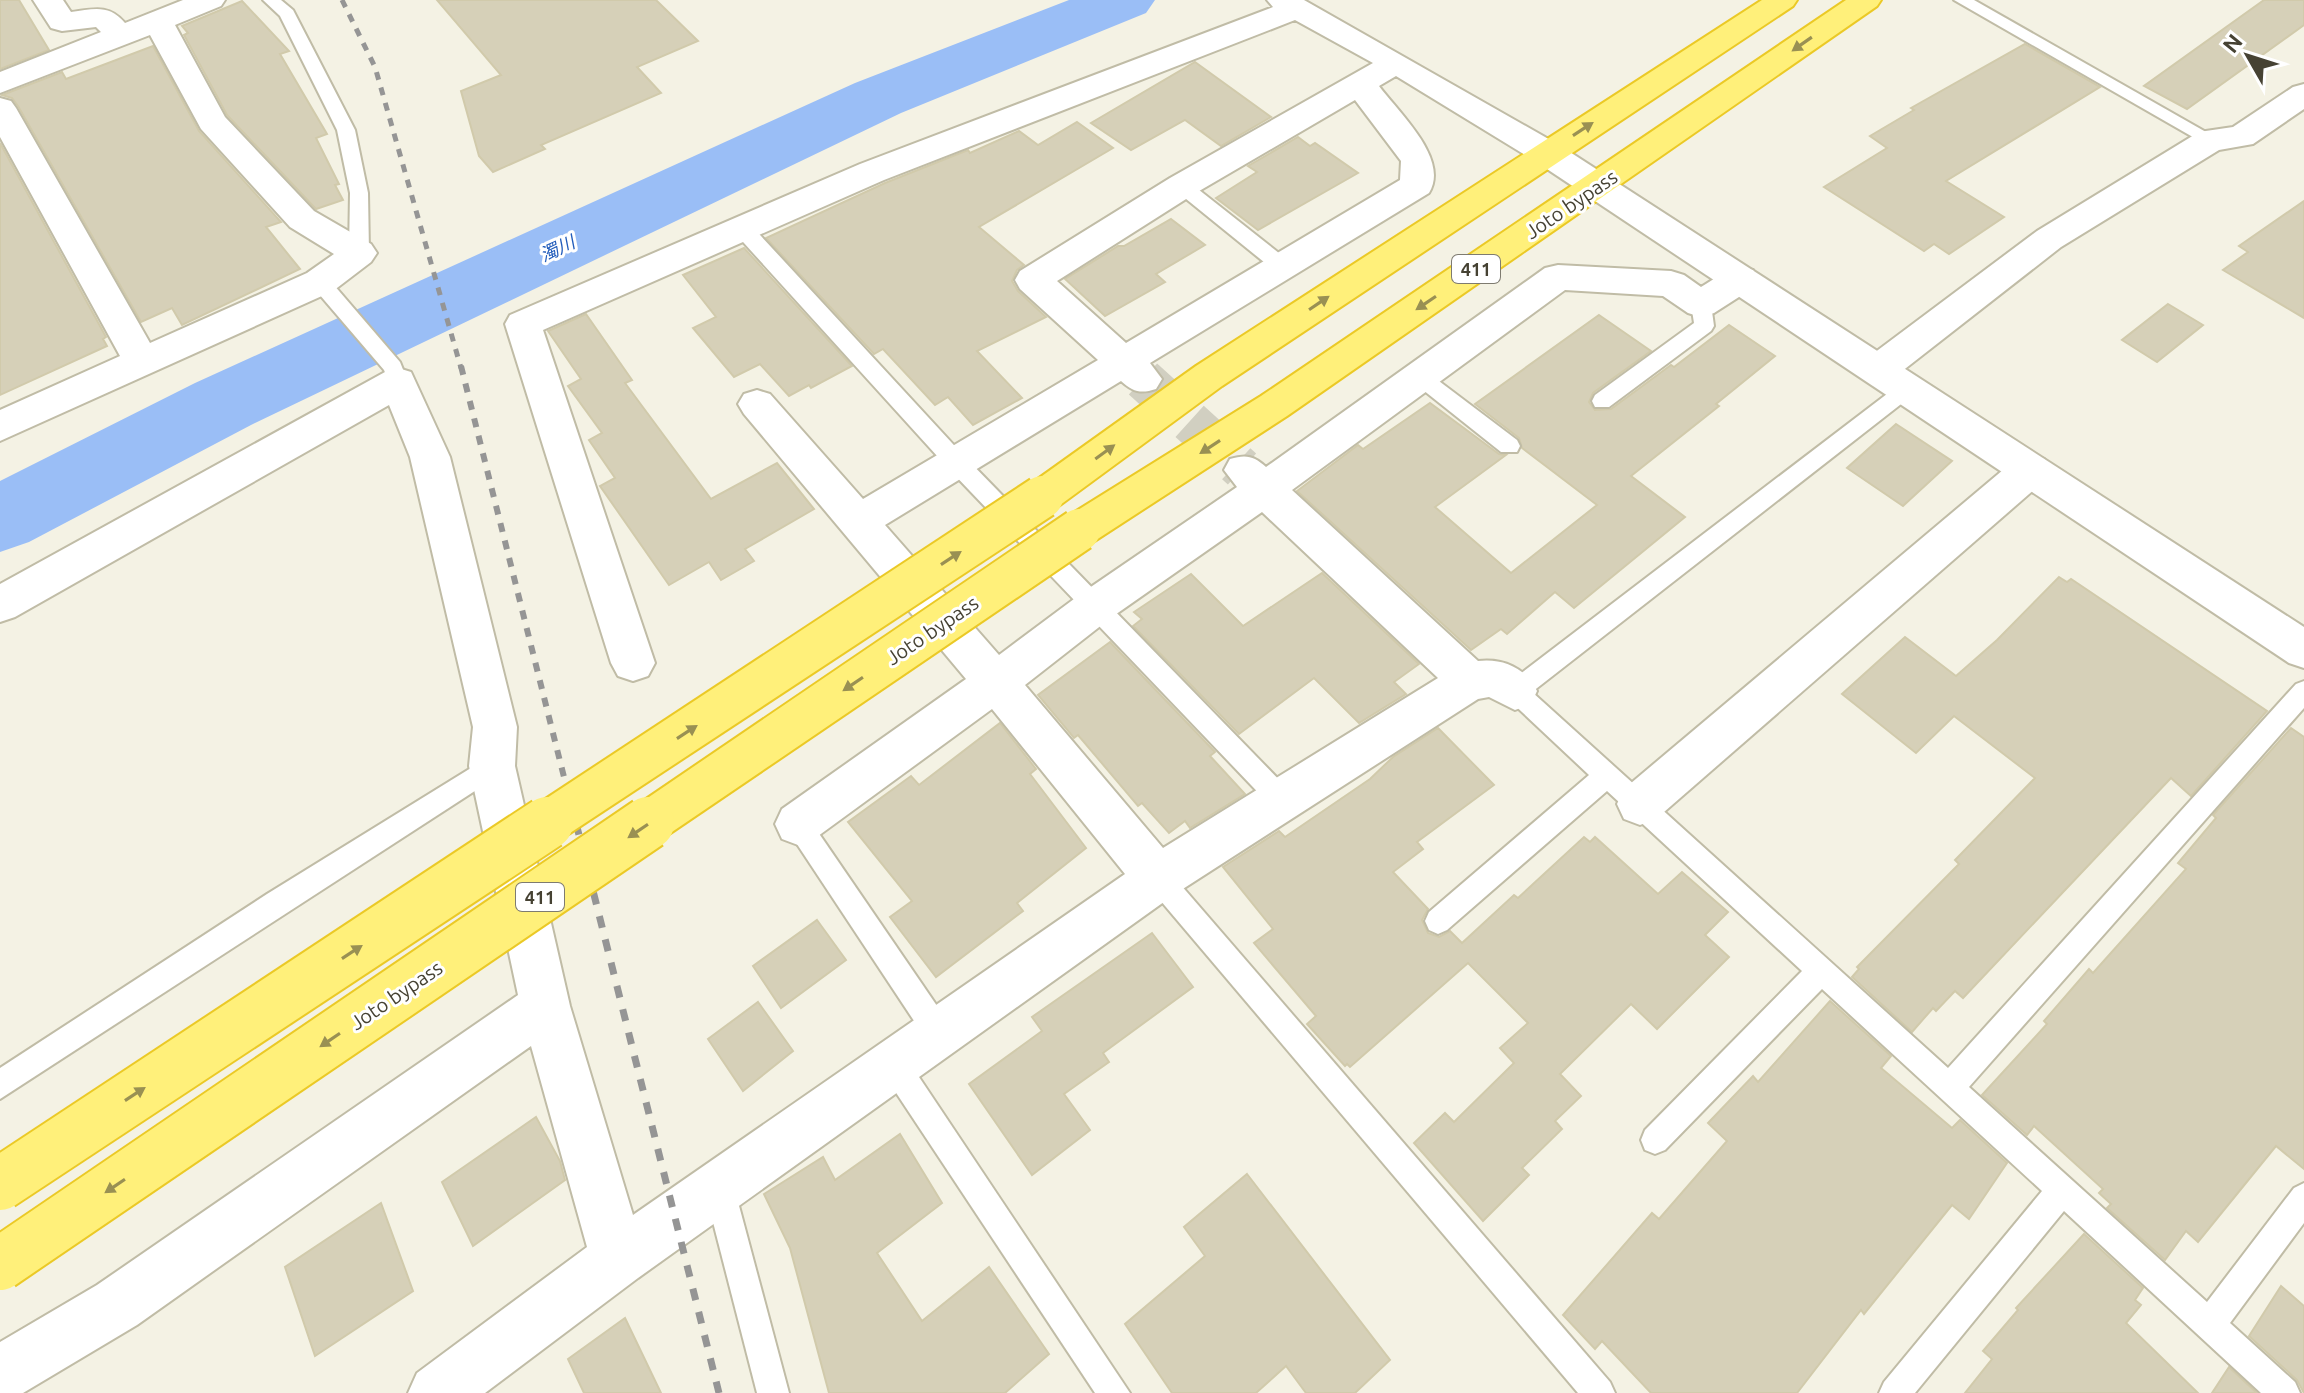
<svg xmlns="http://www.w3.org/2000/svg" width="2304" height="1393" viewBox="0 0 2304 1393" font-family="Ubuntu,'Noto Sans JP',sans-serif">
  <rect width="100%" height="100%" fill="#f4f2e4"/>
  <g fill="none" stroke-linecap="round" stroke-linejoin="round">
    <polygon fill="#9abef6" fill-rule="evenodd" points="5,510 11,515 10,519 0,521 0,511"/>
    <polygon fill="#9abef6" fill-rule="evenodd" points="1069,0 1155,0 1146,13 901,113 251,425 29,542 0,552 0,481 195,383 855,83"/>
  </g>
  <g fill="#d6d0b8" stroke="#d1caab" stroke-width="2">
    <polygon points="0,0 19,0 49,50 0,69"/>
    <polygon points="437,0 656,0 698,41 637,67 661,93 541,145 545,149 493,172 479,156 461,91 501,75"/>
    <polygon points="2264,0 2304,0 2304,25 2187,109 2144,86"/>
    <polygon points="242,1 289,51 280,54 327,134 316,138 339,184 335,185 343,200 316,209 227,115 184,35 188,33 182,26"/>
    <polygon points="2025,44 2100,87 1946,181 2004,217 1949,254 1934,244 1924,251 1824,187 1887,148 1870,136 1914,110 1911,108"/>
    <polygon points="153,46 199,131 281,222 266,227 300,269 182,325 172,308 141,322 18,106 12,98 2,95 62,72 66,79"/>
    <polygon points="1195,62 1271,117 1221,146 1185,120 1131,150 1091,123"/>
    <polygon points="1077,122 1113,148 979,227 1024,265 1017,270 1012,281 1018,291 1046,317 977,351 1022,398 973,425 948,397 935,405 883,349 874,354 766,238 885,183 968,150 970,153 1019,131 1038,145"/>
    <polygon points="1298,137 1310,146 1315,143 1358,173 1258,230 1216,198 1257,172 1248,166"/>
    <polygon points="0,143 106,337 103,339 107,346 0,395"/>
    <polygon points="2304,201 2304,318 2223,270 2248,252 2239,246"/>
    <polygon points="1171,219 1205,245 1156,274 1165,282 1105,316 1065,279 1118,246 1124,246"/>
    <polygon points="744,248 852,366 811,388 809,385 789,396 760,364 734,377 693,328 716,317 683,275"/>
    <polygon points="2168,304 2203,325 2157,362 2122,340"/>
    <polygon points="586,314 632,380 625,383 711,499 777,463 814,509 745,549 754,561 721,580 709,562 669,585 600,486 615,478 589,440 602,433 568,386 581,379 548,331"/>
    <polygon points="1599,315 1651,351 1593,393 1589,402 1595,410 1611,409 1671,365 1674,367 1729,325 1775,356 1716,404 1719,406 1631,476 1685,517 1574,608 1555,592 1507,634 1501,629 1471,650 1297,491 1358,445 1363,449 1430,403 1499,454 1506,455 1435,507 1511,573 1597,505 1522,448 1519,438 1475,404"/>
    <polygon points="1896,424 1952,461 1903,506 1847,468"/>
    <polygon points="1322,573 1419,664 1394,682 1406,694 1359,723 1314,678 1239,734 1133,626 1142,619 1134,612 1191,574 1243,626"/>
    <polygon points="2059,577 2067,582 2071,579 2267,711 2191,796 2171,778 1963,998 1955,991 1936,1011 1933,1008 1912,1032 1852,977 1859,969 1857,967 1959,864 1955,860 2035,778 1954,716 1916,753 1842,694 1905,637 1956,676 1997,640"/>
    <polygon points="1110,642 1215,752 1210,756 1245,794 1190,828 1185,821 1169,833 1142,803 1138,806 1078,735 1074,738 1038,695"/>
    <polygon points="1000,723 1036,769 1030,774 1086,848 1017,903 1023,911 936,977 890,917 912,901 848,822 911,776 919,785"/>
    <polygon points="1438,728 1494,785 1417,842 1423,849 1393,872 1428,909 1422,920 1428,933 1439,937 1450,931 1462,943 1514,895 1518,898 1584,837 1590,842 1595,837 1658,894 1682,872 1728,912 1705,935 1729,957 1657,1029 1631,1004 1560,1074 1581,1096 1555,1121 1562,1129 1522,1168 1529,1175 1483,1221 1414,1143 1445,1113 1454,1122 1514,1063 1500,1048 1528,1023 1468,963 1350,1067 1347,1064 1345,1066 1307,1024 1316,1016 1254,943 1273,929 1223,867 1279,831 1285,837 1370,779 1393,757"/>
    <polygon points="2291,728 2304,737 2304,1169 2276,1146 2198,1242 2186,1231 2165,1260 2107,1208 2111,1204 2099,1193 2103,1189 2034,1126 2027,1135 1982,1095 2047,1024 2044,1021 2089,969 2093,973 2186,869 2178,863 2216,818 2213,815"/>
    <polygon points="817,920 846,960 781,1008 753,966"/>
    <polygon points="1152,933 1193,987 1103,1053 1109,1062 1064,1094 1090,1130 1032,1175 969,1084 1042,1031 1032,1017"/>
    <polygon points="1830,1001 1891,1056 1881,1068 1952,1128 1960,1120 2007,1163 1969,1219 1952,1205 1864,1314 1861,1310 1797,1393 1651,1393 1602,1341 1595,1349 1563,1315 1652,1213 1659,1219 1727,1141 1708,1123 1753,1076 1758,1082"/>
    <polygon points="758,1002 793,1051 743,1091 708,1039"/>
    <polygon points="536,1117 560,1161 565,1180 473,1246 442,1182"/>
    <polygon points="900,1134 942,1203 877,1253 922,1321 989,1267 1049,1354 1005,1393 829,1393 790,1248 764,1194 823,1157 835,1180"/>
    <polygon points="1247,1174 1390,1360 1355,1393 1306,1393 1286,1366 1256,1393 1172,1393 1125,1324 1205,1256 1184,1227"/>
    <polygon points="381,1203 413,1291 315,1356 285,1267"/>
    <polygon points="2084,1234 2143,1288 2135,1300 2141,1305 2126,1323 2198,1393 1965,1393 1992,1359 1983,1351 2018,1310 2016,1308"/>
    <polygon points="2281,1286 2304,1306 2304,1393 2297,1380 2249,1336"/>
    <polygon points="625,1318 661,1393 584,1393 568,1359"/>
    <polygon points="2229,1367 2257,1393 2212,1393"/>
  </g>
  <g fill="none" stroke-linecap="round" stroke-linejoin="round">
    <polyline stroke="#d1cfc1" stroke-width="42" stroke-dasharray="42 21" stroke-linecap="butt" points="1143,379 1242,469"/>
    <g stroke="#c0bca6" stroke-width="4">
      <g id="service">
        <polygon points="263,0 281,0 293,10 355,130 368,193 369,253 366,258 352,258 349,253 350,193 337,130 280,16"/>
        <polygon points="1954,0 1974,0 2220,140 2217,144 2205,144"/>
        <polygon points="1182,180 1189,182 1289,261 1292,266 1289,271 1275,271 1175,190 1173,186 1175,182"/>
        <polygon points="741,221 748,222 964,456 1291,792 1295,800 1291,808 1282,811 1273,808 948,468 734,232 732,227"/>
        <polygon points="320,275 327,277 400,362 408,382 405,387 391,387 384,370 313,287 310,282"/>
        <polygon points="1701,297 1711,304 1714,326 1711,331 1609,407 1595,407 1592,401 1595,395 1694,323 1691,304"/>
        <polygon points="1420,369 1427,372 1517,440 1520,446 1517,452 1501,452 1413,382 1410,377 1413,372"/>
        <polygon points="1907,381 1914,384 1917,389 1914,394 1532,692 1948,1068 2296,684 2304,681 2304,708 1969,1087 2207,1302 2294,1188 2304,1183 2304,1223 2230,1323 2295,1382 2300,1393 2261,1393 2064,1211 1915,1393 1879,1393 1884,1382 2042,1191 1822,989 1665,1150 1655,1154 1645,1150 1641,1140 1645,1130 1802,971 1607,791 1447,930 1438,934 1429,930 1425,921 1429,912 1589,775 1507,698 1503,691 1507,684 1900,384"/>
        <polygon points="492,755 501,758 504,766 501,774 0,1099 0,1068 267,894"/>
        <polygon points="798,812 807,816 948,1022 952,1032 948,1042 938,1046 928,1042 789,832 785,824 789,816"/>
        <polygon points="1158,866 1167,869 1610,1382 1615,1393 1578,1393 1149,887 1145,878 1149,869"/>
        <polygon points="893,1049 903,1053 1130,1393 1095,1393 883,1073 879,1063 883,1053"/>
        <polygon points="719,1172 729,1177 734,1187 789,1393 757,1393 704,1187 709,1177"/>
      </g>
    </g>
    <g stroke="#c0bca6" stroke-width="4">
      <g id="minor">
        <path d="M 33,0 L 63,0 L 71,12 C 94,9 109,4 125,23 L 183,0 L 225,0 L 221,6 L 175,25 L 225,117 L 314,211 L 371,244 L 377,253 L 371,262 L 333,291 L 0,441 L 0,410 L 120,356 L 0,137 L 0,98 L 11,101 L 16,108 L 150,343 L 307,273 L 334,254 L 290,227 L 201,129 L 150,35 L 0,93 L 0,72 L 101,32 L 96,27 L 62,31 L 51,28 Z"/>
        <path d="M 1267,0 L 1304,0 L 1559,145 L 1564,153 L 1559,161 L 1547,164 L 1535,161 L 1396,76 L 1379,86 C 1399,113 1450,159 1429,193 L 1150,363 L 1162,379 L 1156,389 C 1141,394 1133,392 1121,381 L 885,525 L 999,655 L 1082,593 L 1237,487 L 1224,470 L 1230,459 C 1246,454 1254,456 1266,467 L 1545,268 L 1558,265 L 1671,271 L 1684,275 L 1701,287 C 1719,276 1732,264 1753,270 L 1758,279 L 1753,288 L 1714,313 L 1701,317 L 1688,313 L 1663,296 L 1565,290 L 1292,490 L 1478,661 C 1503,658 1526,668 1537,691 L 1531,704 L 1515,710 L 1489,697 L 1478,699 L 1175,894 L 638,1278 L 485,1393 L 408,1393 L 417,1373 L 587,1247 L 531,1046 L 137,1325 L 23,1393 L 0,1393 L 0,1342 L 97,1285 L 518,995 L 469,766 L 473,727 L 410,457 L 389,405 L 15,617 L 0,622 L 0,584 L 385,372 L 398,368 L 411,372 L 450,457 L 517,727 L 515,766 L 570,1006 L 633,1215 L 1125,874 L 992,709 L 814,839 L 798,845 L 782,839 L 775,824 L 782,809 L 966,679 L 744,414 L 738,404 L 744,394 L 757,390 L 770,394 L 863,499 L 1098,360 L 1020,289 L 1015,280 L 1020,271 L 1170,178 L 1373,63 L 1295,20 L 884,180 L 543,330 L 655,663 L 648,676 L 633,681 L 618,676 L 611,663 L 505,324 L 510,315 L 860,164 L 1273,7 ZM 1355,100 L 1401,161 L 1400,180 L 1126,343 L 1057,281 L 1194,194 ZM 1262,512 L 1438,678 L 1163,848 L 1025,685 L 1112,617 Z"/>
        <polygon points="2304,84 2304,109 2253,144 2219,150 2061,247 1892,379 1879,383 1866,379 1860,369 1866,359 2037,231 2199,132 2233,127 2293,87"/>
        <polygon points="2030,455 2044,459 2050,470 2044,481 1656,819 1640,825 1624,819 1617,804 1624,789 2016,459"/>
      </g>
    </g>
    <g stroke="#c0bca6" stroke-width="4">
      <polygon id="tertiary" points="1547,142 1559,145 2304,627 2304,668 2289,663 1535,161 1530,153 1535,145"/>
    </g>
    <g stroke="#ebc926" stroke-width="4">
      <g id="trunk">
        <polygon points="1762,0 1797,0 1793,6 1222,386 1056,508 1042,513 1028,508 1022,497 1028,486 1196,366"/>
        <polygon points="1846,0 1881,0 1877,6 1287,416 1093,542 1079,546 1065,542 1059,530 1065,518 1261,396"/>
      </g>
    </g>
    <use href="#service" fill="#fff" fill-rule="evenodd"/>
    <use href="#minor" fill="#fff" fill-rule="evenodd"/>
    <use href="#tertiary" fill="#fff" fill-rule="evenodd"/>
    <use href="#trunk" fill="#fff07a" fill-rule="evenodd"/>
    <polyline stroke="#959595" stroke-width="5" stroke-dasharray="8 8" stroke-linecap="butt" points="342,0 375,67 461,368"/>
    <polyline stroke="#959595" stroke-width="6" stroke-dasharray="9 9" stroke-linecap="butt" points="461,366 576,825"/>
    <polyline stroke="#959595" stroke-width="7" stroke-dasharray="12 12" stroke-linecap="butt" points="576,823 719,1393"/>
    <g stroke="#ebc926" stroke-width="46" stroke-linecap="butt">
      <g id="trunk-bridge-far1">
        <polyline points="544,825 1042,497"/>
        <polyline points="645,825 1079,530"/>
      </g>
    </g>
    <g stroke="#ebc926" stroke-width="56" stroke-linecap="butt">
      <g id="trunk-bridge">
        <polyline points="0,1184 547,823"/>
        <polyline points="0,1264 648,823"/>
      </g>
    </g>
    <use href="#trunk-bridge-far1" stroke="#fff07a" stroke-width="42"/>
    <use href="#trunk-bridge" stroke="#fff07a" stroke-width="52"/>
  </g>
  <defs><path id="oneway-solid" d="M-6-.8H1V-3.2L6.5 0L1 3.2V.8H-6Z" transform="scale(2)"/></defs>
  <g fill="#999053">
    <use href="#oneway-solid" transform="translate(1802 44) rotate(145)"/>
    <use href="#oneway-solid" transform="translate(1583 129) rotate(-33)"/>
    <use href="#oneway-solid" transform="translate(1319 303) rotate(-34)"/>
    <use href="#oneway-solid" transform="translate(1426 303) rotate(146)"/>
    <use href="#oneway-solid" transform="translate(1210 447) rotate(147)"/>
    <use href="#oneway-solid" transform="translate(1105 452) rotate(-36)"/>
    <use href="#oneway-solid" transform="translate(951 558) rotate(-33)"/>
    <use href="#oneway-solid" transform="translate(853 684) rotate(146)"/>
    <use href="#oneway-solid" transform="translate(687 732) rotate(-33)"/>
    <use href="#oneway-solid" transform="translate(638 831) rotate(146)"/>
    <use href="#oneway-solid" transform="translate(352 952) rotate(-33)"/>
    <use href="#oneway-solid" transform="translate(330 1040) rotate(146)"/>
    <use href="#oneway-solid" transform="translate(135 1094) rotate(-33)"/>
    <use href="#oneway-solid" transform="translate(115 1186) rotate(146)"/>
  </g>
  <g text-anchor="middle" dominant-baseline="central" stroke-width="6" stroke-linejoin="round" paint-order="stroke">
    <g font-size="18" font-style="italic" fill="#235dbb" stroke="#fff">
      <text transform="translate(557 248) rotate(-25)">濁川</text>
    </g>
    <g fill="#fff" stroke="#7e7b70" stroke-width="2">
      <rect x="1452" y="255" width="48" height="28" rx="6"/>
      <rect x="516" y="883" width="48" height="28" rx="6"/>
    </g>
    <g font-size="18" font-weight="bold" fill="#464233">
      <text x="1476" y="269">411</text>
      <text x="540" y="897">411</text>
    </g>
    <g font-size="20" fill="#464233" stroke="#fff">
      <text transform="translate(1571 204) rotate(-34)">Joto bypass</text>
      <text transform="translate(932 630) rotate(-34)">Joto bypass</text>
      <text transform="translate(396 995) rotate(-34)">Joto bypass</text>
    </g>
  </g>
  <g transform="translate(2248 56) rotate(309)" stroke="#ffffff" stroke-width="6" paint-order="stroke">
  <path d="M0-6L14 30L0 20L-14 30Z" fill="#464233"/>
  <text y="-12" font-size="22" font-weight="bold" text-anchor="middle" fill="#464233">N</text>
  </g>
</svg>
